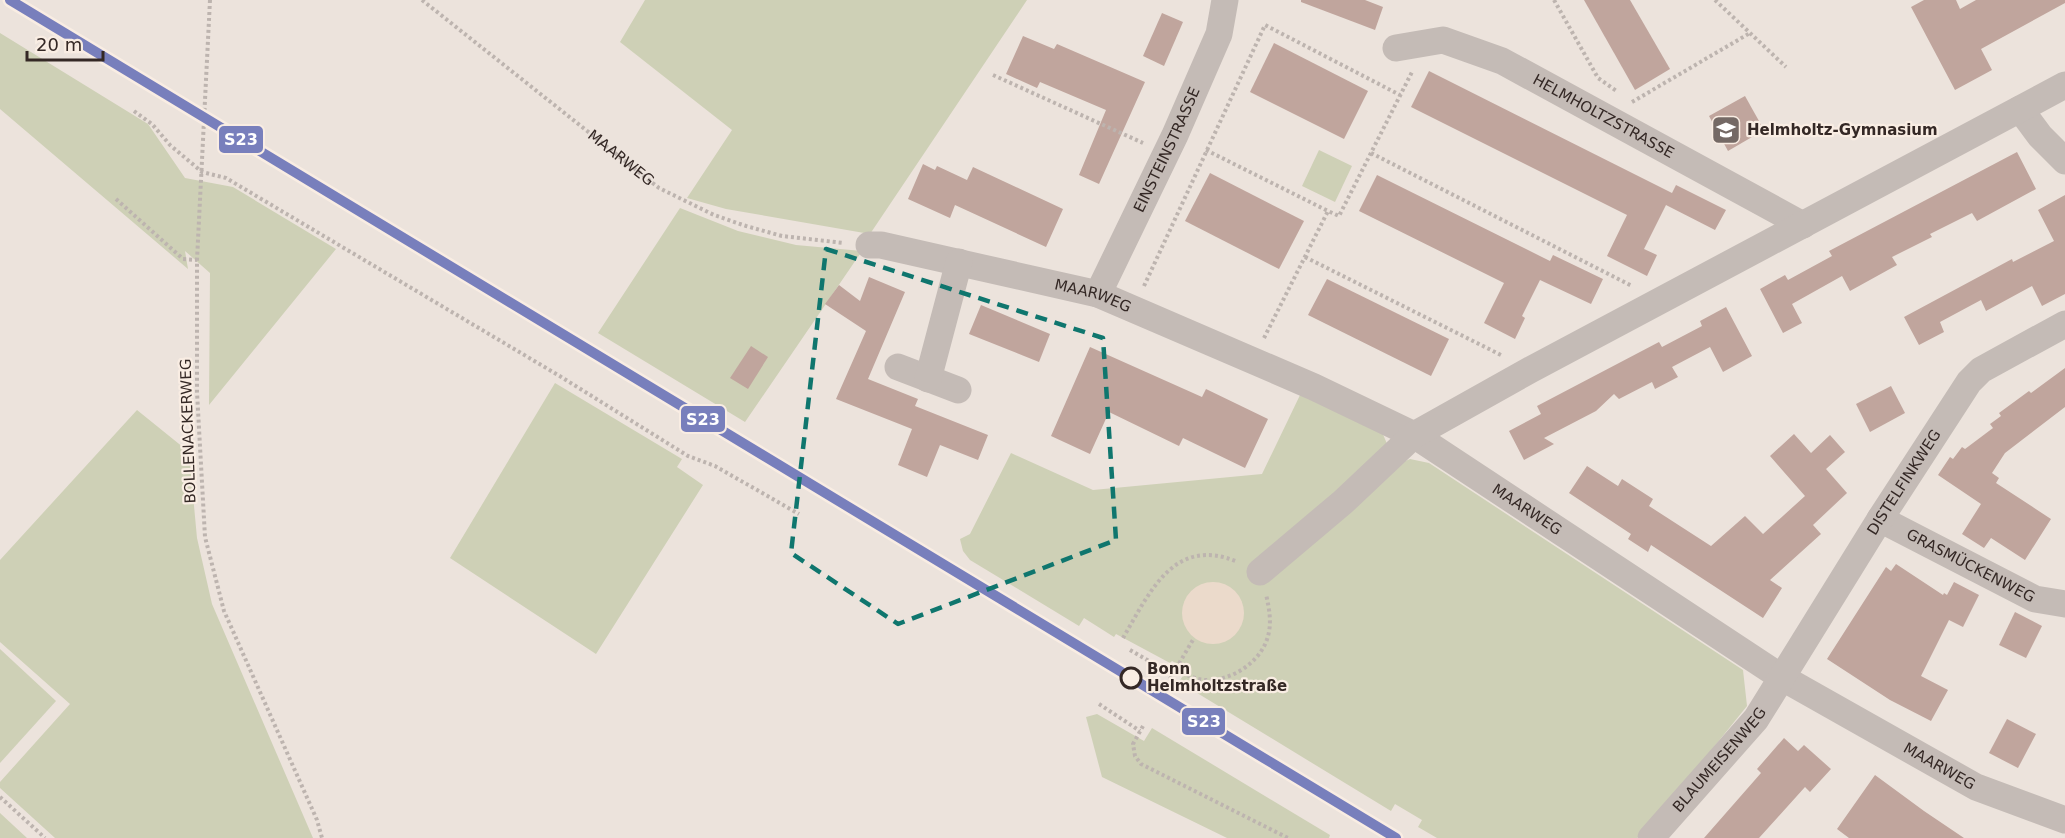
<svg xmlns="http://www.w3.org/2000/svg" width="2065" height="838" viewBox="0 0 2065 838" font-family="'DejaVu Sans',sans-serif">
  <rect width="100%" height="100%" fill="#ece3dc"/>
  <g fill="#ced0b6">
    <polygon points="645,0 1027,0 870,234 726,209 687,198 732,130 620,42"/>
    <polygon points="0,33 148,124 185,178 233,187 336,249 209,405 210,273 185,251 188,269 0,109"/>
    <polygon points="1319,150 1352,166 1335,202 1302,186"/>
    <polygon points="680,208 738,231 796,245 862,251 745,422 598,333"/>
    <polygon points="555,383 682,459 677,467 703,485 596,654 450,558"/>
    <polygon points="1301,393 1382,432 1396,465 1410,459 1429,463 1743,670 1747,706 1671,800 1637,838 1437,838 1418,827 1422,820 1395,804 1391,811 1179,682 1187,669 1172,661 1170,663 1116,634 1114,637 1084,618 1079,626 970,560 963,551 960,539 970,534 1011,453 1093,490 1262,474"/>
    <polygon points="137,410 189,452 197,538 212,604 313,838 55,838 0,788 0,782 70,704 0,642 0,560"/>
    <polygon points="0,649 56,701 0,763"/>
    <polygon points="1097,714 1144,741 1152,728 1330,835 1329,838 1227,838 1102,777 1086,717"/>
    <polygon points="0,813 27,838 0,838"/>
  </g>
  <circle fill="#ebdacb" cx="1213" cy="613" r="31"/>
  <g fill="#c0a59d">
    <polygon points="1301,0 1365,0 1383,7 1375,30 1301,2"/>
    <polygon points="1584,0 1630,0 1670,69 1635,90"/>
    <polygon points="1924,0 1956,0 1960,9 1976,0 2065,0 2065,3 1981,49 1992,70 1955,90 1911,7"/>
    <polygon points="1162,13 1183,22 1164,66 1143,56"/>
    <polygon points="1023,36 1054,49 1057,44 1145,82 1099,184 1079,175 1106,110 1040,82 1037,88 1006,74"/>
    <polygon points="1274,43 1368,91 1344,139 1250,92"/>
    <polygon points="1429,71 1672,193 1676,185 1726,210 1715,230 1666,205 1667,203 1644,249 1657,255 1647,276 1607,256 1627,215 1411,107"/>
    <polygon points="1745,96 1764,130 1728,151 1709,116"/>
    <polygon points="2017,152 2036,189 1977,221 1972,213 1930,234 1932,237 1892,257 1897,265 1850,291 1842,276 1792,304 1802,323 1783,333 1760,289 1785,275 1788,280 1832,256 1829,251"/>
    <polygon points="923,164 935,170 937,166 967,180 973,167 1063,209 1046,247 955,205 950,218 908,199"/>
    <polygon points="1210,173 1304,221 1279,269 1185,221"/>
    <polygon points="1377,175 1550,261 1553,255 1603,279 1591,304 1540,280 1522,316 1525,318 1515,339 1484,323 1504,283 1359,211"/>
    <polygon points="2065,195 2065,294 2042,306 2032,286 1986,311 1981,300 1940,322 1944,332 1919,345 1904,317 2012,259 2013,262 2054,241 2038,210"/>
    <polygon points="869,277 905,292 868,379 918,399 915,406 988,435 978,460 940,445 927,477 898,465 912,429 836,399 866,331 825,304 839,285 860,301"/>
    <polygon points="1327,279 1449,339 1431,376 1308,315"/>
    <polygon points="981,305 1050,334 1039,362 969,334"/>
    <polygon points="1726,307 1752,356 1723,372 1710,347 1672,367 1678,377 1655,389 1652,382 1619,399 1614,394 1596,411 1544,438 1554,444 1524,460 1509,431 1541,414 1537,406 1659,342 1662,347 1702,326 1700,321"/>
    <polygon points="751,346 768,357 748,389 730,378"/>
    <polygon points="1090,347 1202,397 1206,389 1268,419 1245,468 1183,438 1179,446 1109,412 1090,454 1051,436"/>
    <polygon points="2065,368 2065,407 2005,453 1992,473 1999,478 1996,483 2051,519 2025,560 1991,538 1984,548 1962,534 1981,504 1938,475 1950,457 1953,459 1962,447 1965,449 1993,428 1990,424 2001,416 1999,413 2029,391 2031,393"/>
    <polygon points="1891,386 1905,413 1870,432 1856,404"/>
    <polygon points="1794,434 1811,453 1830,435 1845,452 1826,469 1847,493 1813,525 1821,534 1770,580 1782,588 1763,618 1651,545 1648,552 1628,539 1631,534 1569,493 1587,466 1618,486 1622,479 1653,499 1649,506 1711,546 1745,516 1763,534 1805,496 1770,456"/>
    <polygon points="1896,564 1943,595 1944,593 1947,595 1954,582 1979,595 1963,627 1949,620 1921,676 1948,690 1931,721 1890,700 1827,659 1886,567 1891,571"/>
    <polygon points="2015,612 2042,626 2026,658 1999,645"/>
    <polygon points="2007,719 2036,734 2018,768 1989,753"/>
    <polygon points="1784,738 1798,751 1804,745 1831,769 1810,792 1805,787 1759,838 1704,838 1761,773 1757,769"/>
    <polygon points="1875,775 1924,811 1964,838 1849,838 1837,829"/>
  </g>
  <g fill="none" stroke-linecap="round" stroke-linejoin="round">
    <g stroke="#bdb4af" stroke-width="4" stroke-dasharray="3 3" stroke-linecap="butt">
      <polyline points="210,0 197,260 197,392 205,537 224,611 317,820 322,838"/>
      <path id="s1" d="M 422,0 L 659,188 L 714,215 L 746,226 L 782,236 L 844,243"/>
      <polyline points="1554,0 1598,78 1618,92"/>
      <polyline points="1715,0 1786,67"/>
      <polyline points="993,75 1143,143"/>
      <polyline points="1632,102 1750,33"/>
      <polyline points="134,111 152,124 170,145 202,172 226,178 558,375 688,456 715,466 799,514"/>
      <polyline points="1206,150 1328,211"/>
      <polyline points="1371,153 1632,286"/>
      <polyline points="116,199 183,259 197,260"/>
      <polyline points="1305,257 1503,356"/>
      <polyline points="1144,286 1265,25 1400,95"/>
      <polyline points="1264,338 1328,211 1339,216 1412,72"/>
      <path d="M 1123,638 C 1150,592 1174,535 1238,562"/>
      <polyline points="1130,650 1173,675"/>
      <path d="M 1176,670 C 1183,673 1191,677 1198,679 C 1226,685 1261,664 1268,636 C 1272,622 1269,608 1266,594"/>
      <polyline points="1170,679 1194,638"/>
      <polyline points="1099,704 1140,731"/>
      <polyline points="1143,726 1133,744 1135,756 1141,764 1288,838"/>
      <polyline points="0,797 45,838"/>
    </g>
    <g stroke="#c4bbb6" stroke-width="27">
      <path id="s2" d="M 1396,48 L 1443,40 L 1502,61 L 1803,225"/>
      <polyline points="2020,109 2040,136 2065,161"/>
      <path id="s3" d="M 869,245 L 881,245 L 1098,294 L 1314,387 L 1414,435 L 1781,677 L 1976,787 L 2065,820"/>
      <path id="s4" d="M 1098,294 L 1175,135 L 1219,34 L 1225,0"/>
      <polyline points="898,367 958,390"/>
      <polyline points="928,379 959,262"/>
      <path id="s5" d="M 1880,519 L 2035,599 L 2065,604"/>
      <polyline points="1260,572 1343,502 1414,435 1530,370 2065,85"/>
      <path id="s6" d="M 1651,838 L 1756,719 L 1880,519 L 1969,382 L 1981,370 L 2065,324"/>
    </g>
    <g stroke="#f9ede3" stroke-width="15">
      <polyline id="rail-1" points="10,0 1396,838"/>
    </g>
    <use href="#rail-1" stroke="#787fbc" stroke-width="10"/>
  </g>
  <path fill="none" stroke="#0f766e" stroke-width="4.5" stroke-dasharray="12 8" stroke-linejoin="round" d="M 826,249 L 1103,338 L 1116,540 L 898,624 L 791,553 Z"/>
  <defs>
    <g id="school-square" transform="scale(1.5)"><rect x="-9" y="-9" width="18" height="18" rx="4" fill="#746965" stroke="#f9ede3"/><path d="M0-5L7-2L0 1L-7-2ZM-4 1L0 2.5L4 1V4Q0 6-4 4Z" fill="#fff"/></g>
  </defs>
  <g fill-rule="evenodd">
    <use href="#school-square" x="1726" y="130"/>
  </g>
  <circle fill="#f9ede3" stroke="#342825" stroke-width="3" cx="1131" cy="678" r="10"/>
  <g text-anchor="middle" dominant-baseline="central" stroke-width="4.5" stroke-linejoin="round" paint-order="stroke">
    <g font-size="15" fill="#342825" stroke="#f9ede3">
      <text stroke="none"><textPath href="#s2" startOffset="226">HELMHOLTZSTRASSE</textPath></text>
      <text stroke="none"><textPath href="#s4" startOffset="160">EINSTEINSTRASSE</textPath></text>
      <text stroke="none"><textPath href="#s1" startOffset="254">MAARWEG</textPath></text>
      <text stroke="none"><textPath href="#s3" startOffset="230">MAARWEG</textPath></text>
      <text transform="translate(188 431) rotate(-92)">BOLLENACKERWEG</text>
      <text stroke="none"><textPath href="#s6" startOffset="438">DISTELFINKWEG</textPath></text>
      <text stroke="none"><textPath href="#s3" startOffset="716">MAARWEG</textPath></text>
      <text stroke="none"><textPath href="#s5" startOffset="102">GRASMÜCKENWEG</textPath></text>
      <text stroke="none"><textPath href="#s6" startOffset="104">BLAUMEISENWEG</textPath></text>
      <text stroke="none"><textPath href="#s3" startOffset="1202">MAARWEG</textPath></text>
    </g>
    <g font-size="15" font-weight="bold" fill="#342825" stroke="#f9ede3" text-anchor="start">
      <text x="1747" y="130">Helmholtz-Gymnasium</text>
    </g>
    <g font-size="15" font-weight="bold" fill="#342825" stroke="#f9ede3" text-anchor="start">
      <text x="1147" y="669">Bonn<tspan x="1147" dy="17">Helmholtzstraße</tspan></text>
    </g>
  </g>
  <g stroke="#f9ede3" stroke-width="2">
    <rect x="218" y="125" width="46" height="29" rx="6" fill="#787fbc"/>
    <rect x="680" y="405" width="46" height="28" rx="6" fill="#787fbc"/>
    <rect x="1181" y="707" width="45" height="29" rx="6" fill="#787fbc"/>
  </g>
  <g font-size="16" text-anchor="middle" font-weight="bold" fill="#fff">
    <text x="241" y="145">S23</text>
    <text x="703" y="425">S23</text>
    <text x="1204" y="727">S23</text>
  </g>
  <path d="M27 51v9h76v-9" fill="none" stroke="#342825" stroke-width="3"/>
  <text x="36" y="51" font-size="18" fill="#342825" stroke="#f9ede3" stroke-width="4.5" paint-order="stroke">20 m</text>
</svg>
